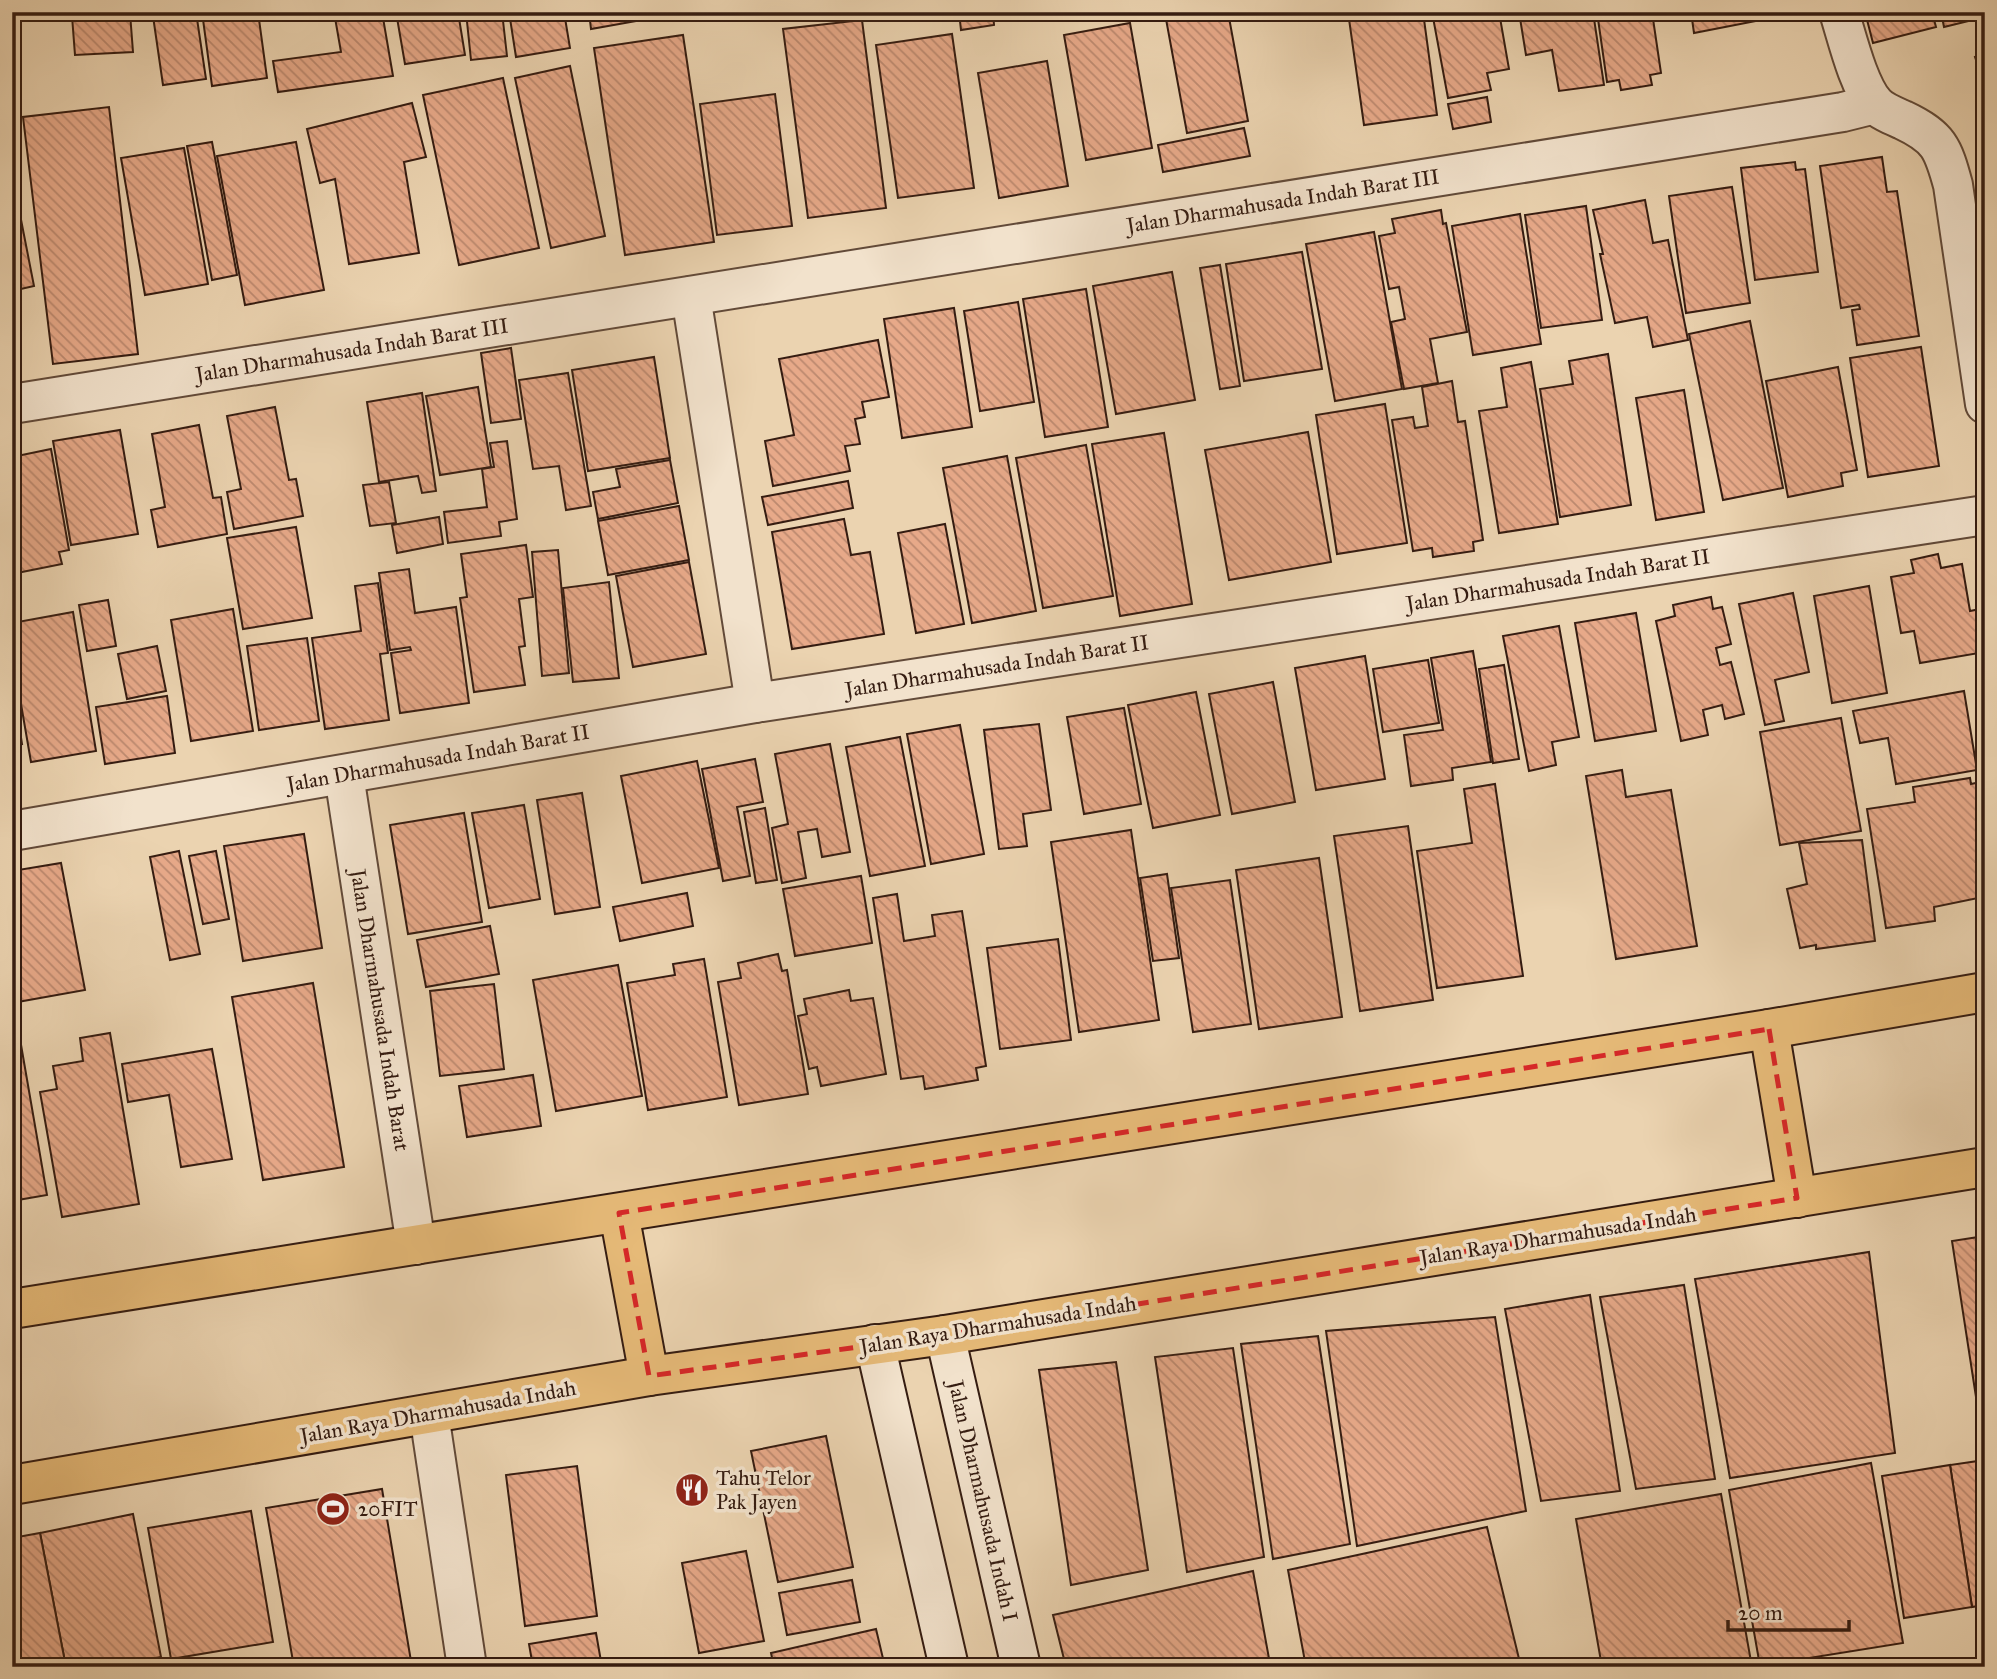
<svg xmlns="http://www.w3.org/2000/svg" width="1997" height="1679" viewBox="0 0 1997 1679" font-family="'IM FELL Great Primer',serif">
  <defs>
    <pattern id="building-back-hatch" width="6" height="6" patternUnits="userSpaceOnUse" patternTransform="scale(1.75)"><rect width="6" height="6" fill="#e7a989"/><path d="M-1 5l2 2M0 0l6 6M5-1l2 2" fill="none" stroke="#bc896f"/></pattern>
  </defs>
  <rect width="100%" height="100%" fill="#ebd3b0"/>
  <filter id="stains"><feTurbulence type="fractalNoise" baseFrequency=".00286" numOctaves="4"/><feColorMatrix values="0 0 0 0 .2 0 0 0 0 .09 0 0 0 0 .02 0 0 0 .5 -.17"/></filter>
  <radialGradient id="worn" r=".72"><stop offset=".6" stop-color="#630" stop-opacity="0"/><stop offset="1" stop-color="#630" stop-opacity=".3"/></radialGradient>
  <g fill="url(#building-back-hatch)" stroke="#351c11" stroke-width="2">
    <polygon points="181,12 196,12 206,79 163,85 153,16"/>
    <polygon points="202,12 258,12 267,78 212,86"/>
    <polygon points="334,12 382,12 393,76 278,92 273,61 341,52"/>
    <polygon points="396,12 458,12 465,55 405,64"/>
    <polygon points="466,12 502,12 507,56 471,60"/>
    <polygon points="509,12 564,12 570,48 516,57"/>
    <polygon points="589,12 640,12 642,20 591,29"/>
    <polygon points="643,12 700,12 700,13 644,19"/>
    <polygon points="959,12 993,12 994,25 961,30"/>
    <polygon points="1201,12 1228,12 1248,121 1187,133 1166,19"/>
    <polygon points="1348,12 1423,12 1437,115 1364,125"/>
    <polygon points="1432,12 1499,12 1509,69 1487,73 1491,90 1448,98"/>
    <polygon points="1519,12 1593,12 1604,85 1559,91 1552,50 1526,55"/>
    <polygon points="1597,12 1652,12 1661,73 1650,75 1652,85 1621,90 1619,80 1607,82"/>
    <polygon points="1691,12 1759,12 1761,20 1694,33"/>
    <polygon points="1865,12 1932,12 1936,27 1873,43"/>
    <polygon points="1941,12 1985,12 1985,17 1944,27"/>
    <polygon points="130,13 133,52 75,55 72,16"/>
    <polygon points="862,20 886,208 808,218 783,29"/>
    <polygon points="1130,23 1152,148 1086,160 1064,35"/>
    <polygon points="952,34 974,188 898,198 876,45"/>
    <polygon points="683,35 714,242 625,255 594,48"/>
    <polygon points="1985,54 1985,87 1975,57"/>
    <polygon points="1047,61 1068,186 999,198 978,73"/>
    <polygon points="570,66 605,236 551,248 515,78"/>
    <polygon points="503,78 539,248 459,265 423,95"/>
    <polygon points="775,94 792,226 717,235 700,104"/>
    <polygon points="1487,97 1491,122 1453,129 1448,104"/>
    <polygon points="412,103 426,157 404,162 419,253 349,264 335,179 320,183 307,129"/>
    <polygon points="109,107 138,354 53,364 23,117"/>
    <polygon points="1244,128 1250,156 1163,172 1158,145"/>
    <polygon points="212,142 237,275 212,280 187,146"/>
    <polygon points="296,142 324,290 245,305 217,156"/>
    <polygon points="184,148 208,284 145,295 121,158"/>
    <polygon points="1882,157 1887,192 1897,191 1919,336 1857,345 1852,310 1860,309 1859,305 1841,308 1820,166"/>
    <polygon points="1795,162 1796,170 1805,169 1818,272 1755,280 1741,168"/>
    <polygon points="1732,187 1750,303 1686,313 1669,196"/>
    <polygon points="15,189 34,286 12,291 12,190"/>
    <polygon points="1645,200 1653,243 1668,240 1688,340 1653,347 1647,317 1615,323 1600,254 1603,254 1593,210"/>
    <polygon points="1586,206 1602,320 1541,328 1525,215"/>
    <polygon points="1441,210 1443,224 1446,223 1467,332 1430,339 1438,383 1404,389 1391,322 1405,319 1399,287 1389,289 1379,236 1395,233 1392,219"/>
    <polygon points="1520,214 1541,344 1473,355 1452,226"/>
    <polygon points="1374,232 1402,389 1335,401 1306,244"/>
    <polygon points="1302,252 1322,369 1244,381 1226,264"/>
    <polygon points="1220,265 1240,386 1220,389 1200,268"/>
    <polygon points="1172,272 1195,400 1116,414 1093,286"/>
    <polygon points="1086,289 1108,427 1045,437 1023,299"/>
    <polygon points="1018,302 1034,402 980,411 964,311"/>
    <polygon points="954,308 972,427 902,438 884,319"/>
    <polygon points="1750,321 1783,488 1723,500 1689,334"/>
    <polygon points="878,340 889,397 862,402 865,417 855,419 860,444 845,446 850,471 773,486 765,441 794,435 779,359"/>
    <polygon points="1921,347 1939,466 1868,477 1850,358"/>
    <polygon points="511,348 521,419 491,423 481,353"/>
    <polygon points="1608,354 1631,505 1560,517 1540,389 1573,384 1569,361"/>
    <polygon points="654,357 670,458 588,471 572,370"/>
    <polygon points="1531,362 1558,524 1499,533 1479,411 1507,407 1501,368"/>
    <polygon points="1838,367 1857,470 1841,473 1843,486 1788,497 1766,381"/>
    <polygon points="568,373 591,506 566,510 559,466 533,469 519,380"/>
    <polygon points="1452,381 1458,422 1465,421 1483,540 1473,542 1474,551 1433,557 1432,548 1413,551 1392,420 1413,417 1415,428 1428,426 1422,387"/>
    <polygon points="478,387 491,467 440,475 426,396"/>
    <polygon points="1684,390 1704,512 1656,520 1636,398"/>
    <polygon points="422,393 436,491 422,493 418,476 379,482 367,402"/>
    <polygon points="1385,404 1407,543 1337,554 1316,415"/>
    <polygon points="275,407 289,480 296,479 303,516 234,529 227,492 241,489 227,416"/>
    <polygon points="199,425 213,498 221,497 227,534 158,547 151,510 165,507 152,434"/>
    <polygon points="120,430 138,534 71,545 53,441"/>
    <polygon points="1308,432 1331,562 1229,580 1205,450"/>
    <polygon points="1164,433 1192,604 1120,616 1092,444"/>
    <polygon points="507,441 517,519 499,522 501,536 448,543 444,512 487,507 482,469 494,467 490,443"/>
    <polygon points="1086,445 1113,596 1043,608 1016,458"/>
    <polygon points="51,449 69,550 59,552 62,564 12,574 12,457"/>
    <polygon points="1007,456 1036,611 972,623 943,468"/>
    <polygon points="670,460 678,503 598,519 593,492 620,487 616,469"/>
    <polygon points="848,481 853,508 768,525 762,497"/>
    <polygon points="389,482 396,523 370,526 363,485"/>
    <polygon points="679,506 689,560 608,575 598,521"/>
    <polygon points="439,517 443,544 397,553 392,525"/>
    <polygon points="844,519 851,555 870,552 884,634 792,649 772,532"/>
    <polygon points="945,524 964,624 916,633 898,533"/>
    <polygon points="296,527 312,618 243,629 227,538"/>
    <polygon points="526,545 533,597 519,599 525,646 519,647 525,685 474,692 460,598 467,597 461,554"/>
    <polygon points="558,550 569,673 542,676 532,552"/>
    <polygon points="1938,554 1941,568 1962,564 1970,611 1985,608 1985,652 1920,663 1914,631 1901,633 1891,577 1914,573 1911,560"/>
    <polygon points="689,562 706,654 633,667 616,576"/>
    <polygon points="409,569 415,613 456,607 469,703 400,713 391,653 411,650 410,647 390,650 379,573"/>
    <polygon points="609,582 619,678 573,682 563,588"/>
    <polygon points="378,583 388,653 380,654 389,720 325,729 312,638 361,631 355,586"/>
    <polygon points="1869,586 1887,693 1832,703 1814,596"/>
    <polygon points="1793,593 1809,672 1775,680 1784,721 1765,725 1739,604"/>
    <polygon points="1711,597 1713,609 1722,607 1731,644 1716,648 1720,665 1731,662 1744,714 1725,719 1722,705 1703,710 1708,735 1681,741 1656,621 1675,616 1673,605"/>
    <polygon points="108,600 116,646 87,651 79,605"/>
    <polygon points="233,609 253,731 191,741 171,620"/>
    <polygon points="73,612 96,751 31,762 12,652 12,623"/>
    <polygon points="1636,613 1656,731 1595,741 1575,623"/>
    <polygon points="1559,626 1579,737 1552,742 1556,765 1529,771 1503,636"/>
    <polygon points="307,638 319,721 259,730 247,646"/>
    <polygon points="157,646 166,691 127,699 118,654"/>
    <polygon points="1473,651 1491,762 1452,768 1453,780 1411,786 1404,735 1443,730 1431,658"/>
    <polygon points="1365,656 1385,779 1316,790 1295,668"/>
    <polygon points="1428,660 1439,723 1383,732 1373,669"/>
    <polygon points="1504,665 1519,759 1493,763 1479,669"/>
    <polygon points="12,678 22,744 12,745"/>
    <polygon points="1273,682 1295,802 1232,814 1209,694"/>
    <polygon points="1964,691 1977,770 1896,784 1888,738 1860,743 1853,711"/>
    <polygon points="1196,692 1220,815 1153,828 1128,705"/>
    <polygon points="167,696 175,753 105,764 96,707"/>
    <polygon points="1124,708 1141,804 1084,814 1067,717"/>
    <polygon points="1841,718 1861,831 1780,845 1760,732"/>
    <polygon points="1039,724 1051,810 1023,814 1027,846 999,849 984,730"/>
    <polygon points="960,725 984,854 931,864 907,734"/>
    <polygon points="900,737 925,866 870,876 846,747"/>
    <polygon points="830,744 850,852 822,857 817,829 798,832 806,878 782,883 772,828 788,824 775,754"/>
    <polygon points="755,759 763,802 737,807 750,876 723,881 702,769"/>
    <polygon points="697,761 719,868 642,883 621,776"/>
    <polygon points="1622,770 1626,797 1671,790 1697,946 1616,959 1586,776"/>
    <polygon points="1970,778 1971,784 1985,781 1985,861 1976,863 1983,897 1934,907 1935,921 1886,928 1867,809 1915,802 1913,787"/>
    <polygon points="1495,784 1523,976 1437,988 1417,851 1472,843 1464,789"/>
    <polygon points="582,793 600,907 555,914 537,800"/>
    <polygon points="524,805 540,899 489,908 472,813"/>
    <polygon points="765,808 777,880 756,883 744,812"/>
    <polygon points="464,813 482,922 408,934 390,825"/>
    <polygon points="1408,826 1433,1000 1360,1011 1334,836"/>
    <polygon points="1131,830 1159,1020 1079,1032 1051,842"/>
    <polygon points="304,834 322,948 243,961 224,846"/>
    <polygon points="1862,840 1875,941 1816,949 1816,945 1800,948 1787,889 1807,884 1799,843"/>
    <polygon points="179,851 200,954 170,960 150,857"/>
    <polygon points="216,851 229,919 203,924 189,856"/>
    <polygon points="1319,858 1342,1017 1259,1029 1236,870"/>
    <polygon points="61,863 85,990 12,1003 12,871"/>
    <polygon points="1167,874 1179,958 1153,961 1140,878"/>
    <polygon points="861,876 872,943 795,956 783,889"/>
    <polygon points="1230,880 1251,1024 1193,1032 1171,888"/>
    <polygon points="687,893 693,926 620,941 613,907"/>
    <polygon points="897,894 904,941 935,936 932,915 962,911 986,1066 976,1068 978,1080 925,1089 923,1076 901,1079 873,898"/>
    <polygon points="490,926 499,974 426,987 417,940"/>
    <polygon points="1058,939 1071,1040 1000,1049 987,948"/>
    <polygon points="778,954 782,971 787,970 808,1094 739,1105 718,982 741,978 738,963"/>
    <polygon points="704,959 727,1097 648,1110 627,983 675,975 673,964"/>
    <polygon points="618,965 642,1096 556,1111 533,980"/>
    <polygon points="313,983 344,1167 263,1180 232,997"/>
    <polygon points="494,984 504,1069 440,1076 430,991"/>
    <polygon points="849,990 851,1001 873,998 886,1074 821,1086 817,1067 809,1069 798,1016 807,1014 804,999"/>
    <polygon points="110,1033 139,1204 62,1217 40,1092 57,1089 53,1066 83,1061 80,1038"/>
    <polygon points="20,1039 47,1195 12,1201 12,1041"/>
    <polygon points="212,1049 232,1159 181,1167 169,1095 128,1102 122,1064"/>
    <polygon points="533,1075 541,1126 467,1137 459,1086"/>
    <polygon points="1985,1236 1985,1436 1982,1436 1952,1241"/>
    <polygon points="1869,1252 1895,1453 1730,1478 1695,1279"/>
    <polygon points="1684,1285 1715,1479 1636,1489 1600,1297"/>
    <polygon points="1590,1295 1620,1491 1541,1501 1505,1309"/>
    <polygon points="1495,1317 1526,1511 1357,1546 1326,1331"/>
    <polygon points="1318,1336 1350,1544 1273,1559 1241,1344"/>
    <polygon points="1233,1348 1264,1557 1187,1572 1155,1357"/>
    <polygon points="1116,1362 1148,1570 1071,1585 1039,1370"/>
    <polygon points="826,1436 853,1567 778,1582 751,1451"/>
    <polygon points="1985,1460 1985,1605 1972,1607 1950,1465"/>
    <polygon points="1871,1463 1903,1643 1760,1666 1729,1490"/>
    <polygon points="1950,1465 1972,1607 1904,1618 1882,1476"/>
    <polygon points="577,1466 597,1616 525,1626 506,1475"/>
    <polygon points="382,1489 412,1667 294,1667 266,1508"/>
    <polygon points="1721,1494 1752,1667 1602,1667 1576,1519"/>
    <polygon points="251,1511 273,1642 171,1659 148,1528"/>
    <polygon points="133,1514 161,1657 108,1667 66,1667 40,1533"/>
    <polygon points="1487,1527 1521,1667 1306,1667 1288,1570"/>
    <polygon points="40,1533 66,1667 12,1667 12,1538"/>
    <polygon points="746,1551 764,1641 699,1653 682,1563"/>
    <polygon points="1253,1571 1270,1664 1255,1667 1066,1667 1053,1615"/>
    <polygon points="852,1580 860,1622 787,1635 779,1593"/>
    <polygon points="876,1629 885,1667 774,1667 771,1653"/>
    <polygon points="596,1633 602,1667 533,1667 529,1644"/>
  </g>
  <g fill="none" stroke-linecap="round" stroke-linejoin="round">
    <g stroke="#624a39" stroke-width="42">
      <g id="street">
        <path d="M 1839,12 C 1847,37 1858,85 1875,104 C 1881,111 1894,116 1903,120 C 1939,137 1943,148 1953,185 L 1985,404"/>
        <polyline points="691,296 755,703"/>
        <polyline points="12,404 1843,112 1875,104"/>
        <polyline points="344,775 416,1245"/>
        <polyline points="12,831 755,703 1985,515"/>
        <polyline points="429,1414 467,1667"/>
      </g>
    </g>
    <g stroke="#351c11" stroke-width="42">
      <g id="secondary">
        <polyline points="945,1335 1021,1667"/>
        <polyline points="875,1344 949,1667"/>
      </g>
    </g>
    <g stroke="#351c11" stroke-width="42">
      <g id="primary">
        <polyline points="1769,1029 1797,1198"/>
        <polyline points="619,1213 649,1376"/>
        <polyline points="12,1309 1769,1029 1985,992"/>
        <polyline points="12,1485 649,1376 945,1335 1985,1167"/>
      </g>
    </g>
    <use href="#street" stroke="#f2e2cc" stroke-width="38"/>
    <use href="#secondary" stroke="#f2e2cc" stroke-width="38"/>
    <use href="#primary" stroke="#e6ba78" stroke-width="38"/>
  </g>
  <path fill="none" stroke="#d62828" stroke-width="5" stroke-dasharray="14 9" stroke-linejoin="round" d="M 1769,1029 L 1797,1198 L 945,1335 L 649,1376 L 619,1213 Z"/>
  <defs>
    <g id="restaurant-disc" transform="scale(1.75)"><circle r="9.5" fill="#8f2418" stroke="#f2e2cc"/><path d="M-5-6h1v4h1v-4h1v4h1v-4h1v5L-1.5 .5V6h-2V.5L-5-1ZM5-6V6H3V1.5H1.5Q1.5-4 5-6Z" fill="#fff"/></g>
    <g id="stadium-disc" transform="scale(1.75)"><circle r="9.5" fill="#8f2418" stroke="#f2e2cc"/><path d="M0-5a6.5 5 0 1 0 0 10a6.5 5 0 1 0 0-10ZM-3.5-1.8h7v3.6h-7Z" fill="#fff"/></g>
  </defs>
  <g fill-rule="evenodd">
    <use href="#restaurant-disc" x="692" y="1490"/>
    <use href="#stadium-disc" x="333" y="1509"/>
  </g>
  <g text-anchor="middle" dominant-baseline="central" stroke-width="7" stroke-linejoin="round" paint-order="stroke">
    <g font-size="21" fill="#351c11" stroke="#f2e2cc">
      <text transform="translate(1283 201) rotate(-9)">Jalan Dharmahusada Indah Barat III</text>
      <text transform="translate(352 350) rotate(-9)">Jalan Dharmahusada Indah Barat III</text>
      <text transform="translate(1558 580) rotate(-9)">Jalan Dharmahusada Indah Barat II</text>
      <text transform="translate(997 666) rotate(-9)">Jalan Dharmahusada Indah Barat II</text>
      <text transform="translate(438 758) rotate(-10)">Jalan Dharmahusada Indah Barat II</text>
      <text transform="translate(380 1010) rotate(81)">Jalan Dharmahusada Indah Barat</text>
      <text transform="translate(1558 1236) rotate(-9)">Jalan Raya Dharmahusada Indah</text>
      <text transform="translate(998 1325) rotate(-9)">Jalan Raya Dharmahusada Indah</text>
      <text transform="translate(438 1412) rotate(-10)">Jalan Raya Dharmahusada Indah</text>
      <text transform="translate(983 1501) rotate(77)">Jalan Dharmahusada Indah I</text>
    </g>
    <g font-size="21" fill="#351c11" stroke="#f2e2cc" text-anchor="start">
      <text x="716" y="1478">Tahu Telor<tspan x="716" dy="24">Pak Jayen</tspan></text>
      <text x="358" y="1509">20FIT</text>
    </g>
  </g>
  <rect width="1997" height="1679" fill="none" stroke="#ebd3b0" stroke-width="42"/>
  <rect x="14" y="14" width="1969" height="1651" fill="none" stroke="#351c11" stroke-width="3.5"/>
  <rect x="21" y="21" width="1955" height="1637" fill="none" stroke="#351c11" stroke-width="2"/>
  <path d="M1728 1620v10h121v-10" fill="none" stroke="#351c11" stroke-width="3.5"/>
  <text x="1738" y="1620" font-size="21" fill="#351c11" stroke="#f2e2cc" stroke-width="5" paint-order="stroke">20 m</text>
  <rect width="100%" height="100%" filter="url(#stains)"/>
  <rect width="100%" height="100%" fill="url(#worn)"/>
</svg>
